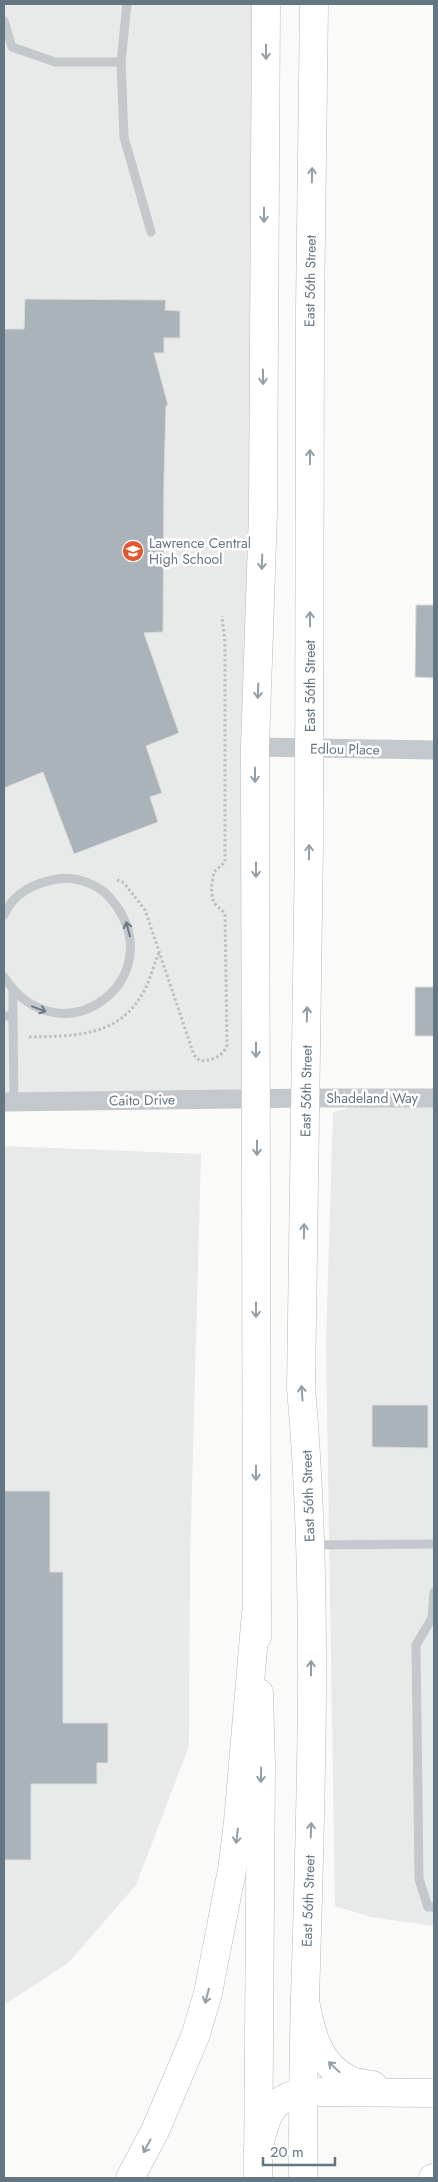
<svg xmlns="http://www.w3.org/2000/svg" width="438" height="2182" viewBox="0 0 438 2182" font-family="Jost,sans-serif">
  <rect width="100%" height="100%" fill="#fafaf8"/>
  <g fill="#e8e9e9">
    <polygon points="4,4 267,4 257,1099 4,1102"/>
    <polygon points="434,1088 434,1926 371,1917 335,1906 326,1344 333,1112"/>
    <polygon points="4,1146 201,1154 190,1561 189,1746 136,1885 68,1963 4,2005"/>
  </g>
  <g fill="#aab3b9" stroke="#dcdcda">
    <polygon points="25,299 166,300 165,310 180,311 180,338 164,338 164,353 154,353 168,405 166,406 164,477 163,632 144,633 179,733 146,746 162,793 150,797 158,822 74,854 43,772 4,788 4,329 24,329"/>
    <polygon points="416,605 434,605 434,678 415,677"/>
    <rect x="415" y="987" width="19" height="49"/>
    <polygon points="372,1405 428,1405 428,1448 372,1447"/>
    <polygon points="4,1491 50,1491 50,1572 63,1572 63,1723 108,1723 108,1763 97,1763 97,1784 31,1784 31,1860 4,1860"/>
  </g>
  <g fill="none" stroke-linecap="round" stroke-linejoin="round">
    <g stroke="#b5babe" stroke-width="29">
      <g id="primary">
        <polyline points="257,1637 255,747 263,513 266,4"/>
        <polyline points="258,2178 261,1766 259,1693"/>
        <path d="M 303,2178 C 303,2119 303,2059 305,1999 C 311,1796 319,1591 301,1388 L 309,845 L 310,311 L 314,4"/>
      </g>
    </g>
    <g stroke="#b4b9bd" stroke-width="29">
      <g id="highway">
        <path d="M 305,2001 C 311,2033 318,2065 350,2080 C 357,2083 366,2084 373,2085"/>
        <path d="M 258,2151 C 265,2120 268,2098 304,2092 L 434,2093"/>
        <polyline points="130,2178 155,2131 178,2077 196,2034 208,1993 232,1870 238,1822 256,1613"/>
        <polyline points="433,2178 434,2178"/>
      </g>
    </g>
    <g stroke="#bbbfc2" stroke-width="3" stroke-dasharray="2.5 2.5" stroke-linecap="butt">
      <path d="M 117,880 L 124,883 L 145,910 L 194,1055 L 200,1061 C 212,1060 222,1058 227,1045 L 225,915 C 223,909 217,908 214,902 C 210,895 212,880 214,872 L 225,862 L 225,643 L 222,616"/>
      <path d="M 29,1037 C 76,1036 121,1037 145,989 C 151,977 154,964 159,953"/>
    </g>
    <g stroke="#c3c8cc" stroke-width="9">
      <polyline points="127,4 121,62 124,137 151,232"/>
      <polyline points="4,21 12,47 55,62 121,62"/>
      <path d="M 4,915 C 13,893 36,882 58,879 C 75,876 99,884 110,898 C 177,975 62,1065 4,977"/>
      <polyline points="4,1016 13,1016 13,991"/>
      <polyline points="13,1016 14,1101"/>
      <polyline points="312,1545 434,1544"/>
      <polyline points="434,1592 432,1618 416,1645 419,1879 428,1907 434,1907"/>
    </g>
    <g stroke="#c3c8cc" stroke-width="19">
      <polyline points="255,747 434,750"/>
      <polyline points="4,1102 306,1098 434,1098"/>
    </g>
    <use href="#primary" stroke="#fff" stroke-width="28"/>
    <use href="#highway" stroke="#fff" stroke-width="28"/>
  </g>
  <defs><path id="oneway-shaft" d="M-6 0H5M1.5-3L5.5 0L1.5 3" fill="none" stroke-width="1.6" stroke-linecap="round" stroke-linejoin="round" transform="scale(1.25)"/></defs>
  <g stroke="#939fa8">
    <use href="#oneway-shaft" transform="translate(266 52) rotate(90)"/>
    <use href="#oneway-shaft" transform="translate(312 175) rotate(-89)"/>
    <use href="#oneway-shaft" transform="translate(264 215) rotate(90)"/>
    <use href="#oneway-shaft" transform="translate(263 377) rotate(90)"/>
    <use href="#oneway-shaft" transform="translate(310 457) rotate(-90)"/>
    <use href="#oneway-shaft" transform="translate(262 562) rotate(92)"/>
    <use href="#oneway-shaft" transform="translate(310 619) rotate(-90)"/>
    <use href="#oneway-shaft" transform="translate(258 691) rotate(92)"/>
    <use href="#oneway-shaft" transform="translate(255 775) rotate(90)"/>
    <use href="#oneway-shaft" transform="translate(309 852) rotate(-89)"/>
    <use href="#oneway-shaft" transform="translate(256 870) rotate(90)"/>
    <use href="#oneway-shaft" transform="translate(307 1014) rotate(-89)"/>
    <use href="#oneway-shaft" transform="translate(256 1050) rotate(90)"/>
    <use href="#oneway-shaft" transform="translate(257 1148) rotate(90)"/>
    <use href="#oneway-shaft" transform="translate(304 1231) rotate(-89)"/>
    <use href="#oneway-shaft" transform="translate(256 1310) rotate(90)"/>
    <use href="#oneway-shaft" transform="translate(302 1393) rotate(-94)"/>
    <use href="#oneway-shaft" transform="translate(256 1473) rotate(90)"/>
    <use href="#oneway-shaft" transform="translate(311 1668) rotate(-90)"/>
    <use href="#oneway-shaft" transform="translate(261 1775) rotate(91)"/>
    <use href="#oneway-shaft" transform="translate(311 1830) rotate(-88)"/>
    <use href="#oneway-shaft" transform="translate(237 1836) rotate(97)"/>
    <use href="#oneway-shaft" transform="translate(207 1996) rotate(105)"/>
    <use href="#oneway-shaft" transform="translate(334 2067) rotate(-137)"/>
    <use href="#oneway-shaft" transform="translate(147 2146) rotate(118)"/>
  </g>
  <g stroke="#6a7a87">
    <use href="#oneway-shaft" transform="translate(128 929) rotate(-105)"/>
    <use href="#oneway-shaft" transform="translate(39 1009) rotate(21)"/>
  </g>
  <defs>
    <g id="school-disc" transform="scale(1.125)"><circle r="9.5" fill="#e4572e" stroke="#fff"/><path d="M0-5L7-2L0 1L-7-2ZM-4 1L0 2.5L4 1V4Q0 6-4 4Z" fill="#fff"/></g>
  </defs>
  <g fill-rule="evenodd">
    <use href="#school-disc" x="133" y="551"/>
  </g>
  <g text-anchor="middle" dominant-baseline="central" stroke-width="5" stroke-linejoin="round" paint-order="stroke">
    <g font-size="14" fill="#657683" stroke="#fff">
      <text transform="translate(310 281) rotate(-89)">East 56th Street</text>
      <text transform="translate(310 686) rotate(-90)">East 56th Street</text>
      <text transform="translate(345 749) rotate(1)">Edlou Place</text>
      <text transform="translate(306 1091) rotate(-89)">East 56th Street</text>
      <text x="372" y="1098">Shadeland Way</text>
      <text transform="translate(142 1100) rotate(-1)">Caito Drive</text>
      <text transform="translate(308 1496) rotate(-92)">East 56th Street</text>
      <text transform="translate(308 1901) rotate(-88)">East 56th Street</text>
    </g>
    <g font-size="14" fill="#657683" stroke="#fff" text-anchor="start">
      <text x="149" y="543">Lawrence Central<tspan x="149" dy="16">High School</tspan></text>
    </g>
  </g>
  <rect width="438" height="2182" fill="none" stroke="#657683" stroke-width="10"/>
  <path d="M263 2157v8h72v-8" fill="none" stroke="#657683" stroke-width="2.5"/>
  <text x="270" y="2157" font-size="15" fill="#657683" stroke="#ffffff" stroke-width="4" paint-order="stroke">20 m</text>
</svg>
